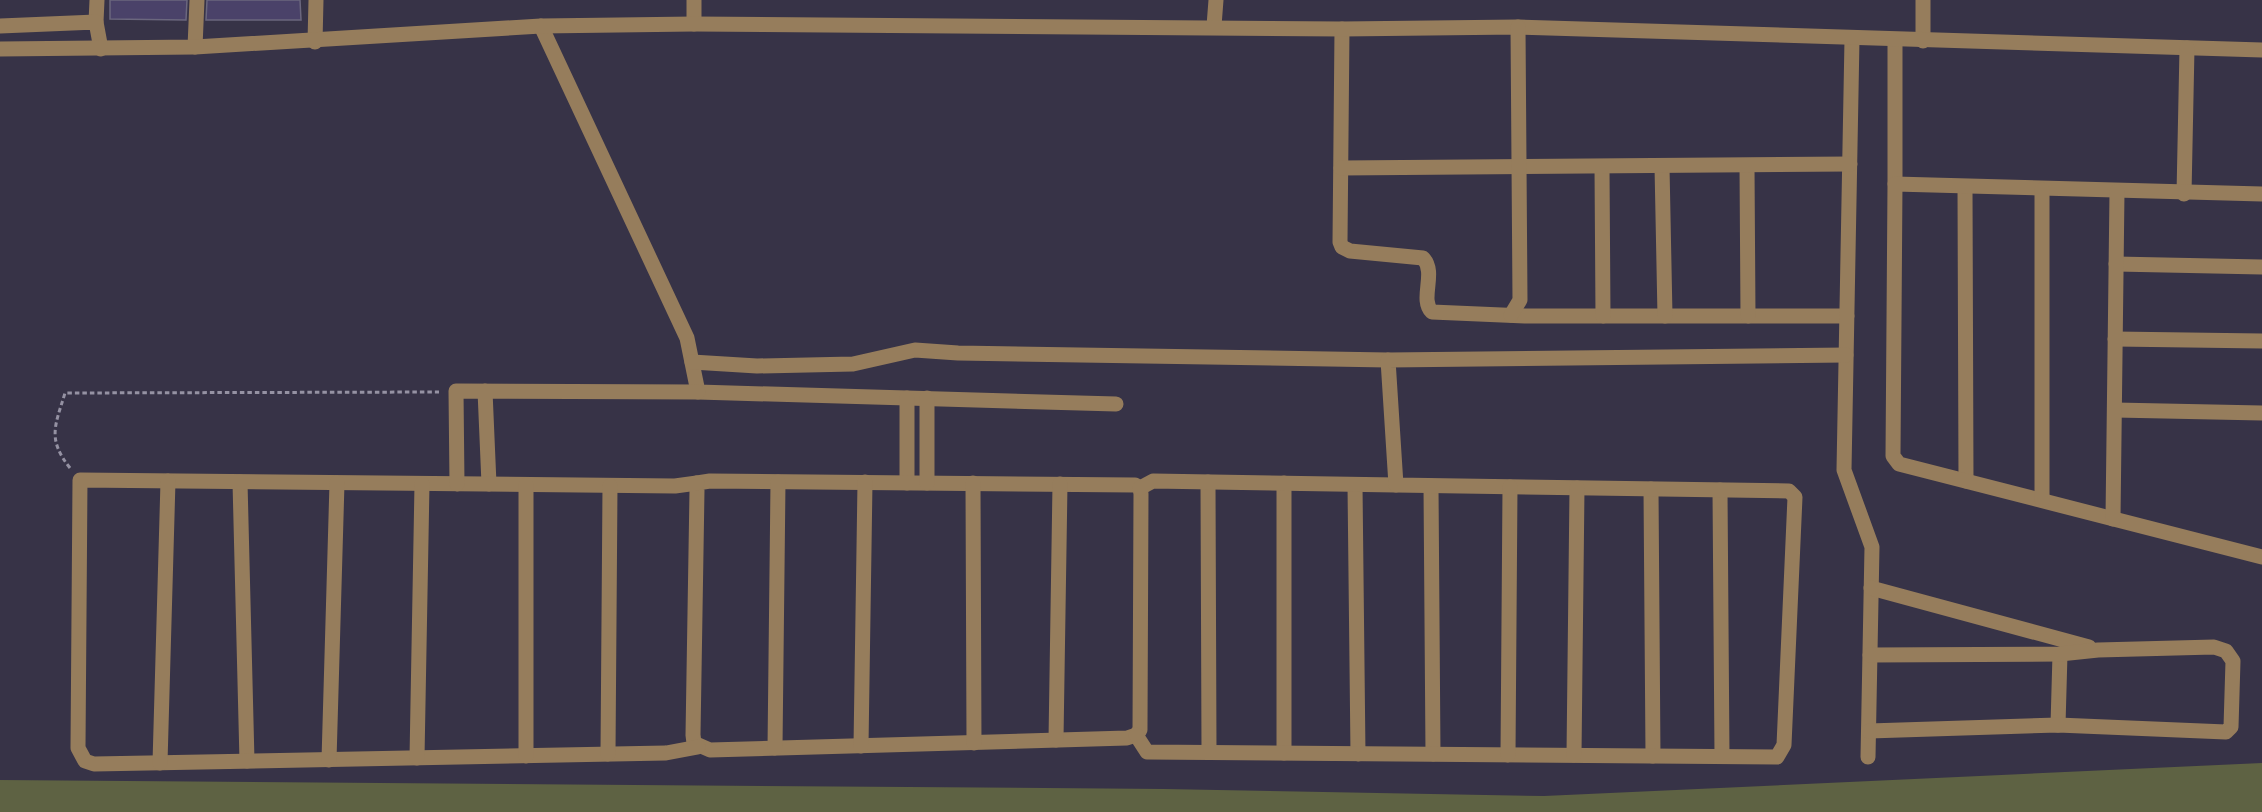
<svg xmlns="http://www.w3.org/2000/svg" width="2262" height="812" viewBox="0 0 2262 812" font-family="'Zilla Slab',serif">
  <rect width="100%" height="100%" fill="#373347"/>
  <polygon fill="#5e6243" points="2262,763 2262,812 0,812 0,780 1164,789 1544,796"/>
  <g fill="#4a4269" stroke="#6b677e" stroke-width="1.5">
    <polygon points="110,0 187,0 186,20 110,19"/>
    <polygon points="207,0 300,0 301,20 206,20"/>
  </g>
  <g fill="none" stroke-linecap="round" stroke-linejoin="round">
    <path stroke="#9592a3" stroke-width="3" stroke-dasharray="4.5 3" stroke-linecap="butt" d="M 70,468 C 47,439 55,426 65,393 L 439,392"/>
    <g stroke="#967d5c" stroke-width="15">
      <polyline points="694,0 694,24"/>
      <polyline points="1923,0 1923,41"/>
      <polyline points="96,22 97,0"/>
      <polyline points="0,26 96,22 101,49"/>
      <polyline points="541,26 687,338 698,392 1116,404"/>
      <polyline points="1214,26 1216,0"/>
      <path d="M 1342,29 L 1340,242 L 1342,247 L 1350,251 L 1423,258 C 1437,273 1419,299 1432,312 L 1525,316 L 1847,316"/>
      <polyline points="1852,39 1844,470 1872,547 1868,757"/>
      <polyline points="1895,40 1895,184"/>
      <polyline points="315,42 316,0"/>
      <polyline points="195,47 197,0"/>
      <polyline points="0,49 195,47 541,26 694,24 1342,29 1518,27 2262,50"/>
      <polyline points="1662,166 1665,316"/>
      <polyline points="1747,166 1748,316"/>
      <polyline points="1602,167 1603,316"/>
      <polyline points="1341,168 1850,164"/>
      <polyline points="1965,187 1966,481"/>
      <polyline points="2184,194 2187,48"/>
      <polyline points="2262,194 1895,184 1893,456 1899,464 2262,557"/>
      <polyline points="2116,264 2262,267"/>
      <polyline points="1511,315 1520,300 1518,27"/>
      <polyline points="2115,339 2262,341"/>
      <polyline points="692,362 757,366 853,364 915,350 958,353 1388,360"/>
      <polyline points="485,391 489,484"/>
      <polyline points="907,398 907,483"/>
      <polyline points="2115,410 2262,413"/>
      <polygon points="710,481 1135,485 1140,488 1141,494 1140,730 1136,735 1127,738 710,750 694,743 693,735 697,490 697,483"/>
      <polyline points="240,482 247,761"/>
      <polyline points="1208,482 1209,752"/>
      <polyline points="697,483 675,486 80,480 78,748 85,761 94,764 666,753 698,747"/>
      <polyline points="927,483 927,398"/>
      <polyline points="973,483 974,743"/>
      <polyline points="1284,483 1284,753"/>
      <polyline points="457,484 456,391 698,392"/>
      <polyline points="1355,485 1358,754"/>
      <polyline points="1431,486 1433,754"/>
      <polyline points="1140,488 1153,481 1396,485"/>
      <polyline points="1651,489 1653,756"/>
      <polyline points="1720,490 1722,756"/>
      <polyline points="2042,500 2042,190"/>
      <polyline points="2113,519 2117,192"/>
      <polyline points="1871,588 2089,647"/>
      <polyline points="2058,725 2060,654"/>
      <polyline points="1869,731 2058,725 2226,732 2231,727 2233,661 2226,651 2214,647 2098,650 2060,654 1870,655"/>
      <polyline points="1136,735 1147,752 1777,757 1784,745 1795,497 1789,491 1396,485 1388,360 1846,355"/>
      <polyline points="1056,740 1060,484"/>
      <polyline points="861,746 865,482"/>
      <polyline points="775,748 778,482"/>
      <polyline points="608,754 610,486"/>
      <polyline points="1508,755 1510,487"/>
      <polyline points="1574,755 1577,488"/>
      <polyline points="526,756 526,485"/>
      <polyline points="417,758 422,484"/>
      <polyline points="329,760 337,483"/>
      <polyline points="160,763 168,481"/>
    </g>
  </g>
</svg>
